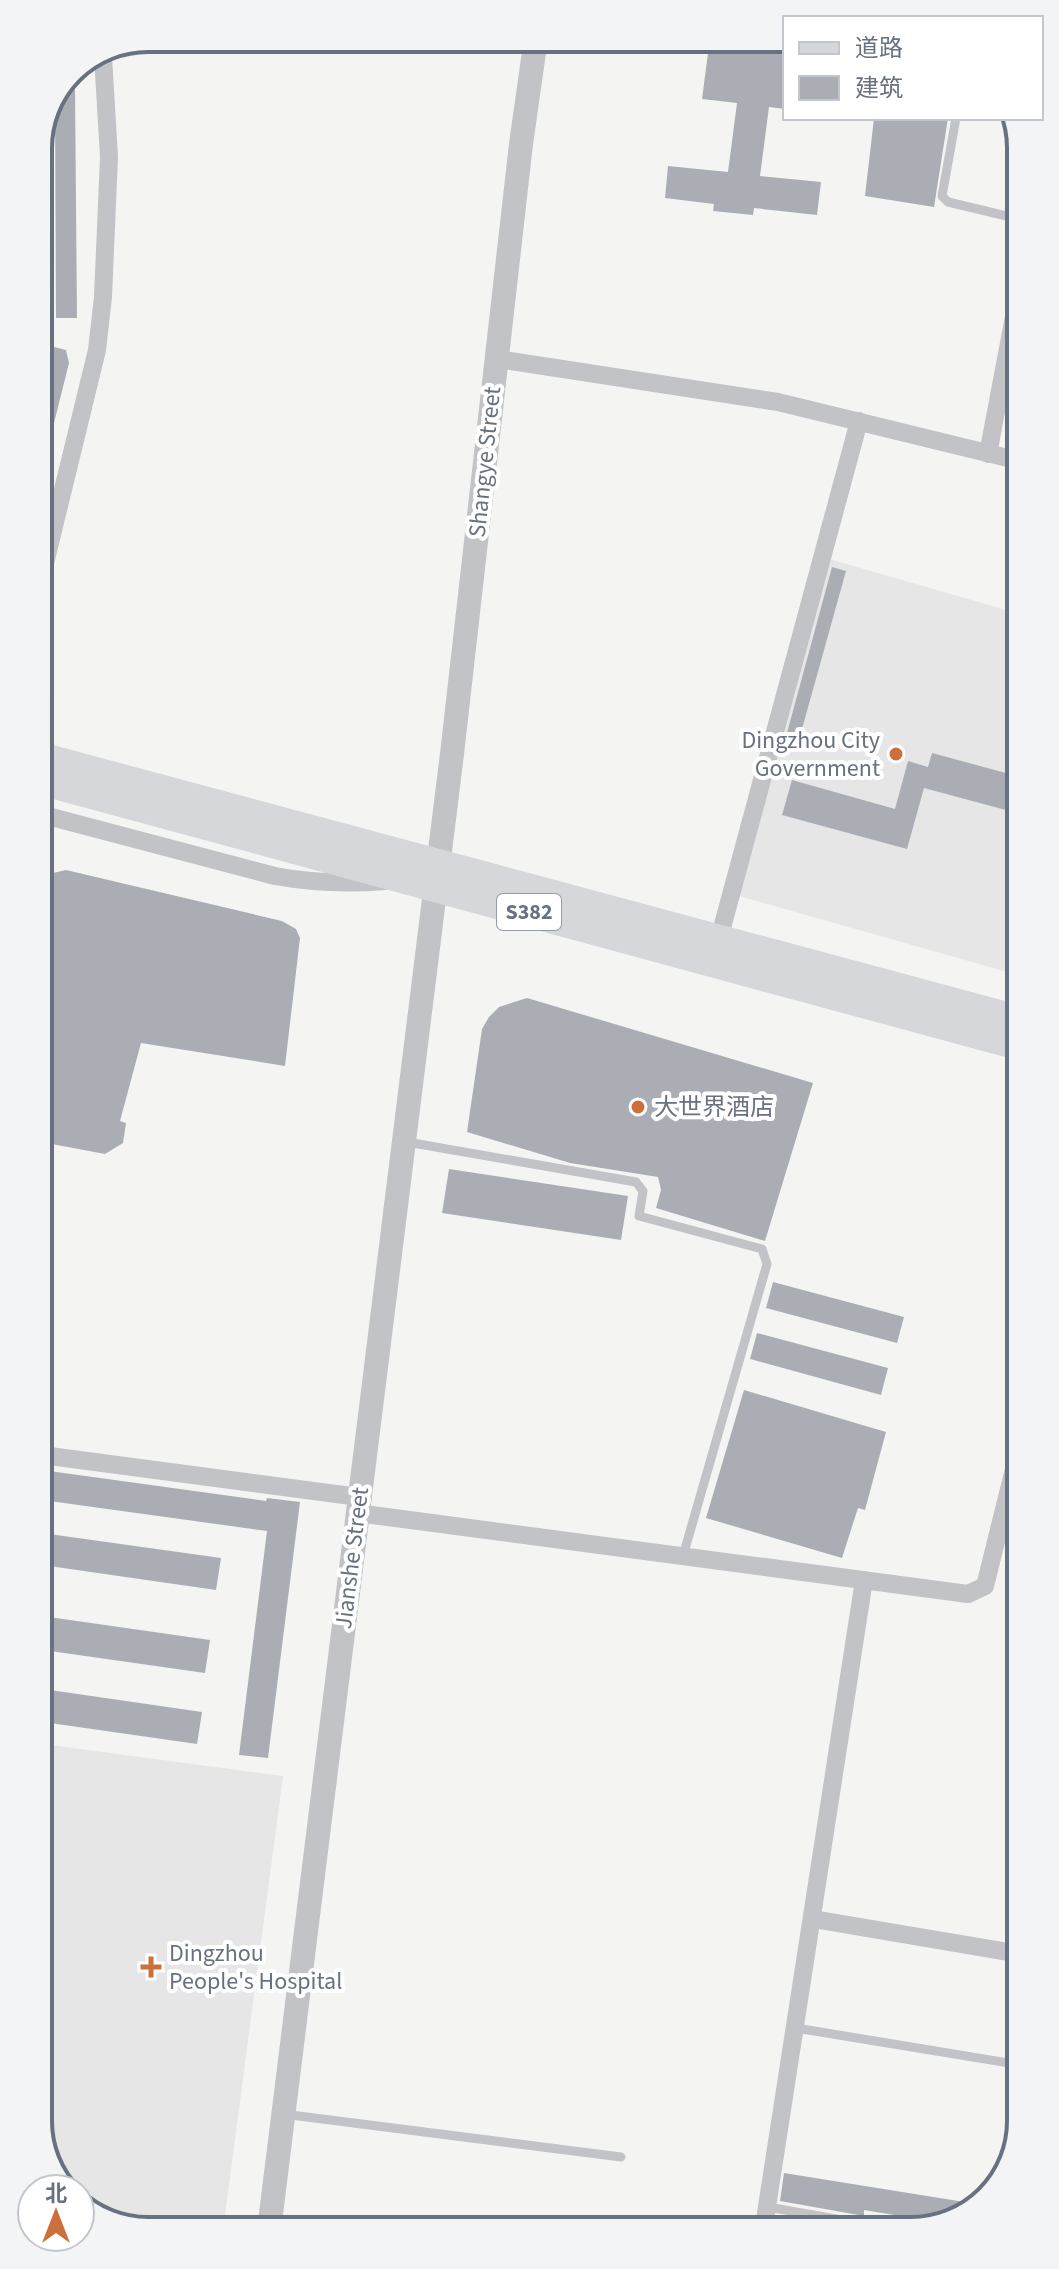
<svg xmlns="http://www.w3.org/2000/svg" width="1059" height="2269" viewBox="0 0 1059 2269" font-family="'Source Sans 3','Noto Sans SC',sans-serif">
  <rect width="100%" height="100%" fill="#f4f5f2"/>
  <g fill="#e5e6e5">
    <polygon points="829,559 1017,613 1018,975 736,895"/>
    <polygon points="43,1744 283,1776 223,2230 140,2231 81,2209 80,2189 67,2189 44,2157"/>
  </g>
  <g fill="#aaaeb4">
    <polygon points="710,38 785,38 785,109 769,107 760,176 821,182 817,215 754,208 753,215 713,211 714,204 665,198 668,166 728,172 737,103 702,99"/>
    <polygon points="63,87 75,87 77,318 56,318 55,104"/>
    <polygon points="874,118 948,118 934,207 865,196"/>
    <polygon points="39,343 66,350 69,363 44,463 39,463"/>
    <polygon points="832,567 846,571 797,747 784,744"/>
    <polygon points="932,753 1017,776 1017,813 924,788 907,849 782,815 792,780 895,809 908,761 928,767"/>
    <polygon points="66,870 282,921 296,929 300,938 285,1066 141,1043 120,1121 126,1123 123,1143 105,1154 41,1142 40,876"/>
    <polygon points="527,998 813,1083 765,1241 656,1208 661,1190 658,1177 570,1163 467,1132 482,1029 489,1017 499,1007"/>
    <polygon points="449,1169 628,1196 621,1240 442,1213"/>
    <polygon points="773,1282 904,1317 897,1343 766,1308"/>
    <polygon points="757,1333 888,1368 881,1395 750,1359"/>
    <polygon points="744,1390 886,1432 865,1510 858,1508 842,1558 706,1518"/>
    <polygon points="42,1470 266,1501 267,1498 300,1502 268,1758 239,1755 267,1531 42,1500"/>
    <polygon points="42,1533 221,1558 216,1590 42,1565"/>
    <polygon points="42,1616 210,1640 205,1673 43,1650"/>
    <polygon points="43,1689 202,1712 197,1744 43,1722"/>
    <polygon points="784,2173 977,2204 949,2224 864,2210 864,2216 780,2201"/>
    <polygon points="778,2216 832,2226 776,2226"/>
  </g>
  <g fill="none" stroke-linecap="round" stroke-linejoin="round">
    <g stroke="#c1c3c6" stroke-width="9">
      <polyline points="956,118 942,196 948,202 1015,218"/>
      <polyline points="407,1142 636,1182 643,1191 639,1216 762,1249 767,1264 683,1556"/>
      <polyline points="796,2028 1021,2065"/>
      <polyline points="283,2114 621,2157"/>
      <polyline points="768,2207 876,2226"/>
    </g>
    <g stroke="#c1c3c6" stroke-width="18">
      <polyline points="497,359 778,402 1016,460"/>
      <polyline points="988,454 1016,306"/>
      <polyline points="39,588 97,350 103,297 109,157 103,56"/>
      <path d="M 40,814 L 275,876 C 313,883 347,884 385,881"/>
      <polyline points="719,939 859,421"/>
      <polyline points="42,1455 359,1497"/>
      <polyline points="357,1513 968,1594 985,1586 1019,1449"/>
      <polyline points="813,1919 1020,1954"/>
      <polyline points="764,2226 864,1580"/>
    </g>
    <polyline stroke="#c1c3c6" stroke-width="24" points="269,2230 452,754 521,144 536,38"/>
    <g stroke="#d5d7db" stroke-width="30">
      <polyline points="40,757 1018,1020"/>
      <polyline points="40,780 1018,1045"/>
    </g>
  </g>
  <g fill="#cc703b" stroke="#fff" stroke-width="3">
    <circle cx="896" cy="754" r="8"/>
    <circle cx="638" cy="1107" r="8"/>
    <path d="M147 1955h8v8h8v8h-8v8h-8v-8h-8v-8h8z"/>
  </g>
  <g text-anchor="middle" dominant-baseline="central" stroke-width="8" stroke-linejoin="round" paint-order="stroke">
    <rect fill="#fff" stroke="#959ca5" stroke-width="2" x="497" y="894" width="64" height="36" rx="6"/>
    <g font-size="22" font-weight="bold" fill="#68717f">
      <text x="529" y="912">S382</text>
    </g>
    <g font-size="24" fill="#68717f" stroke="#fff">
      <text transform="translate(485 462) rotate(-84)">Shangye Street</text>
      <text transform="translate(352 1558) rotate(-83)">Jianshe Street</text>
    </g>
    <g font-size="24" fill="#68717f" stroke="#fff" text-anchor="start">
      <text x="880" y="740" text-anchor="end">Dingzhou City<tspan x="880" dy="28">Government</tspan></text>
      <text x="654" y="1107">大世界酒店</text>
      <text x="169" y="1953">Dingzhou<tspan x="169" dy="28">People's Hospital</tspan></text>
    </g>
  </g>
  <path d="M0 0H1059V2269H0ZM148 52H911A96 96 0 0 1 1007 148V2121A96 96 0 0 1 911 2217H148A96 96 0 0 1 52 2121V148A96 96 0 0 1 148 52Z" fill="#f3f4f5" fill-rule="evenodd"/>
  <path fill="none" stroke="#68717f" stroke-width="4" d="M148 52H911A96 96 0 0 1 1007 148V2121A96 96 0 0 1 911 2217H148A96 96 0 0 1 52 2121V148A96 96 0 0 1 148 52Z"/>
  <rect x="783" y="16" width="260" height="104" fill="#ffffff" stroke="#c3c6cc" stroke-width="2"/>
  <rect x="799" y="42" width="40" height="12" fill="#d5d7db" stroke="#c3c6cc" stroke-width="2"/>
  <text x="855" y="56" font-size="24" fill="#68717f">道路</text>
  <rect x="799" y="76" width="40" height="24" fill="#aaaeb4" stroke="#c3c6cc" stroke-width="2"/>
  <text x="855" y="96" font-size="24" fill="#68717f">建筑</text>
  <g transform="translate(56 2213)"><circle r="38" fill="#ffffff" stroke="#c3c6cc" stroke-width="2"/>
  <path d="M0-6L14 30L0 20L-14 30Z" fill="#cc703b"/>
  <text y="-12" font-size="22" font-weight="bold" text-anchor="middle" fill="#68717f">北</text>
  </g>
</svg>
